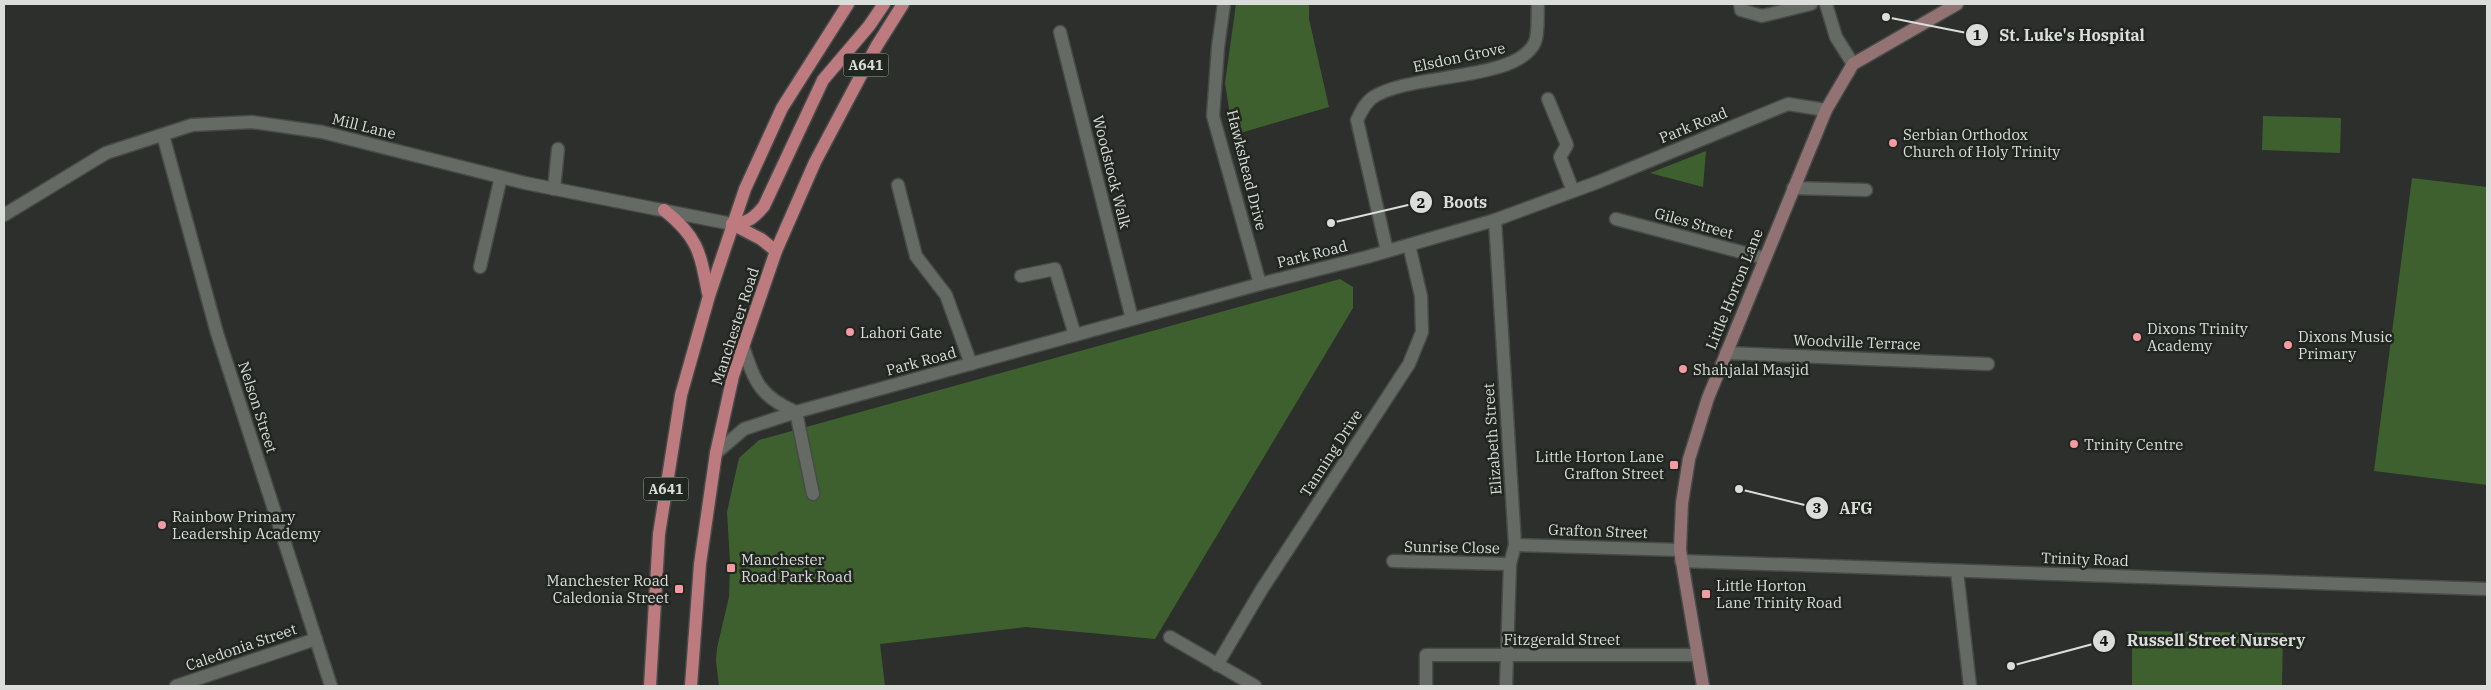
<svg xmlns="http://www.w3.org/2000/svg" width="2491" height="690" viewBox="0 0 2491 690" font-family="'IBM Plex Serif',serif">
  <rect width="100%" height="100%" fill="#2c2f2b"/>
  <g fill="#3e602f">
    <polygon points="1236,4 1309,4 1309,19 1329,107 1233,135 1225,83"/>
    <polygon points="2263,116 2341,118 2340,153 2262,150"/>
    <polygon points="1706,151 1703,187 1650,173"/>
    <polygon points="2412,178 2487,187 2487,485 2374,471"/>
    <polygon points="1340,279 1353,287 1353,308 1155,639 1026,627 880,644 885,686 719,686 716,661 717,648 729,597 730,562 727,512 739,458 759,440"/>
    <polygon points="2132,631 2283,633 2282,686 2132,686"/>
  </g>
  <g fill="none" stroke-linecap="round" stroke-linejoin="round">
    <g stroke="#474b47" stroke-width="15">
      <g id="street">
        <polyline points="1224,4 1218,47 1213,116 1260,284"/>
        <polyline points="1740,4 1741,10 1762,16 1811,4"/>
        <polyline points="1826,4 1836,37 1853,64"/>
        <polyline points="1060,32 1132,319"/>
        <polyline points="1548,99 1567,145 1560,157 1573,191"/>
        <polyline points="163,135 217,333 331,686"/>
        <polyline points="898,185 916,256 946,295 971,364"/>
        <polyline points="1793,188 1866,190"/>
        <polyline points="554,189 558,149"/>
        <polyline points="4,215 106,153 192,125 252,122 322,132 525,183 732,224"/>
        <polyline points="1616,219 1764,258"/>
        <polyline points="1495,220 1515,545 1510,564 1506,686"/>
        <path d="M 1387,251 L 1357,120 C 1361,112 1365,103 1372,98 C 1409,72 1518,82 1535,42 C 1539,32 1537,15 1538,4"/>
        <polyline points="480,267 501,177"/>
        <polyline points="1021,276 1055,269 1075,335"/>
        <polyline points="1726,353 1988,364"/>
        <path d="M 716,453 L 744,429 L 796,412 C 760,397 754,381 743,346"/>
        <polyline points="813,494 796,412 1260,284 1367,257 1495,220 1598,182 1788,104 1826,110"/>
        <polyline points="1515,545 1680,550"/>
        <polyline points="1393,561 1510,564"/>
        <polyline points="1681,561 2487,589"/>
        <polyline points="1957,571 1970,686"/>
        <polyline points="1170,637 1255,686"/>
        <polyline points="1217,665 1262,589 1409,364 1422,332 1421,296 1409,245"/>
        <polyline points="176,686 316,639"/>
        <polyline points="1426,686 1426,655 1697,655"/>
      </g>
    </g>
    <g stroke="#474b47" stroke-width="15">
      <polyline id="secondary" points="1703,686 1680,550 1682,503 1689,459 1708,398 1826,110 1853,64 1957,4"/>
    </g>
    <g stroke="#474b47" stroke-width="15">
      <g id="primary">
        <path d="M 664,210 C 698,237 700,252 708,293"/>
        <path d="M 732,224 C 748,223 754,218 764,206 L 823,80 L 869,26 L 884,4"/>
        <polyline points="732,224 761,239 776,251"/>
        <polyline points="650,686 659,534 681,395 709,296 745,189 782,108 848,4"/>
        <polyline points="691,686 700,564 716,453 733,376 776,251 815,162 876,47 903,4"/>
      </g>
    </g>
    <use href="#street" stroke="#666a65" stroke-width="12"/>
    <use href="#secondary" stroke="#927272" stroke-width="12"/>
    <use href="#primary" stroke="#bd7a7f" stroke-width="12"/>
  </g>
  <g fill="#f49aa2" stroke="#222621" stroke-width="2">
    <circle cx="1893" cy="143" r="5"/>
    <circle cx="850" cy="332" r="5"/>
    <circle cx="2137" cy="337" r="5"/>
    <circle cx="2288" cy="345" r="5"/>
    <circle cx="1683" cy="369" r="5"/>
    <circle cx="2074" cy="444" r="5"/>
    <rect x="1669" y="460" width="10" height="10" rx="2.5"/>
    <circle cx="162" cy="525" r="5"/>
    <rect x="726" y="563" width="10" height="10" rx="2.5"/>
    <rect x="674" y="584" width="10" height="10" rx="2.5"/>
    <rect x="1701" y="589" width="10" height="10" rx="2.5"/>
  </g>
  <g text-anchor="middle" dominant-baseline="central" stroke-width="5" stroke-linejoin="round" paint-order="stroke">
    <g fill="#222621" stroke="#a3a6a2" stroke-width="1">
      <rect x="843.5" y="53.5" width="45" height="23" rx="4"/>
      <rect x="643.5" y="477.5" width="45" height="23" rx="4"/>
    </g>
    <g font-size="14" font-weight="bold" fill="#daddda">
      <text x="866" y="65">A641</text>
      <text x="666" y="489">A641</text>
    </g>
    <g font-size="15" fill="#daddda" stroke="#222621">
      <text transform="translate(1459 57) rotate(-12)">Elsdon Grove</text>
      <text transform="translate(1693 125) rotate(-22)">Park Road</text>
      <text transform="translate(364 126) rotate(14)">Mill Lane</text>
      <text transform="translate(1247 170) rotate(76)">Hawkshead Drive</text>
      <text transform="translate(1112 172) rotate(76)">Woodstock Walk</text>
      <text transform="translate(1694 223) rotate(15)">Giles Street</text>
      <text transform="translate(1312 254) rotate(-14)">Park Road</text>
      <text transform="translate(1734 289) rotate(-68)">Little Horton Lane</text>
      <text transform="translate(735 326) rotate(-72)">Manchester Road</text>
      <text transform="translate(1857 342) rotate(2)">Woodville Terrace</text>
      <text transform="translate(921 361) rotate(-15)">Park Road</text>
      <text transform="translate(258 407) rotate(72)">Nelson Street</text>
      <text transform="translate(1492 439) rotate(-94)">Elizabeth Street</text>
      <text transform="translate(1331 453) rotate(-57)">Tanning Drive</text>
      <text transform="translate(1598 531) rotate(2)">Grafton Street</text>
      <text transform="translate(1452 547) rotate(1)">Sunrise Close</text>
      <text transform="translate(2085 559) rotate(2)">Trinity Road</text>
      <text x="1562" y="639">Fitzgerald Street</text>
      <text transform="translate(241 647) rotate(-19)">Caledonia Street</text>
    </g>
    <g font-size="15" fill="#daddda" stroke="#222621" text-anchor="start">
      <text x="1903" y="134">Serbian Orthodox<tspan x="1903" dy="17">Church of Holy Trinity</tspan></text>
      <text x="2147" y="328">Dixons Trinity<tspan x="2147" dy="17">Academy</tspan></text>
      <text x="860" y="332">Lahori Gate</text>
      <text x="2298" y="336">Dixons Music<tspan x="2298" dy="17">Primary</tspan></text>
      <text x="1693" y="369">Shahjalal Masjid</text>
      <text x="2084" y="444">Trinity Centre</text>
      <text x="1664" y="456" text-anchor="end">Little Horton Lane<tspan x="1664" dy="17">Grafton Street</tspan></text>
      <text x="172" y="516">Rainbow Primary<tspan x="172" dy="17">Leadership Academy</tspan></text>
      <text x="741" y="559">Manchester<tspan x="741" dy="17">Road Park Road</tspan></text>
      <text x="669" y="580" text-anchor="end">Manchester Road<tspan x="669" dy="17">Caledonia Street</tspan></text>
      <text x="1716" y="585">Little Horton<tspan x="1716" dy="17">Lane Trinity Road</tspan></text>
    </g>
  </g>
  <path fill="none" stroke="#daddda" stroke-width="2" d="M1886 17L1977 35M1331 223L1421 202M1739 489L1817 508M2011 666L2104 641"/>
  <g fill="#daddda" stroke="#222621" stroke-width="2">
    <circle cx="1886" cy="17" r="5"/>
    <circle cx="1331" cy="223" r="5"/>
    <circle cx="1739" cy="489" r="5"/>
    <circle cx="2011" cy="666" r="5"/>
    <circle cx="1977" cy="35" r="12"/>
    <circle cx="1421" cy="202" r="12"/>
    <circle cx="1817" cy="508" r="12"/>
    <circle cx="2104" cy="641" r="12"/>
  </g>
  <g font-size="15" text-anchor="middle" font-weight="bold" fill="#111">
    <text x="1977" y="40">1</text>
    <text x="1421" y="208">2</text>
    <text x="1817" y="513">3</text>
    <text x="2104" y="646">4</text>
  </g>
  <g font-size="16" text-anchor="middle" font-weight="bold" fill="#daddda" stroke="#222621" stroke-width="5" stroke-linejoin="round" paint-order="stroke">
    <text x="2072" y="41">St. Luke's Hospital</text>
    <text x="1465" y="208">Boots</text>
    <text x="1856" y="514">AFG</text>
    <text x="2216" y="646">Russell Street Nursery</text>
  </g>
  <rect width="2491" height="690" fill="none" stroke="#daddda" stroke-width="10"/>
</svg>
